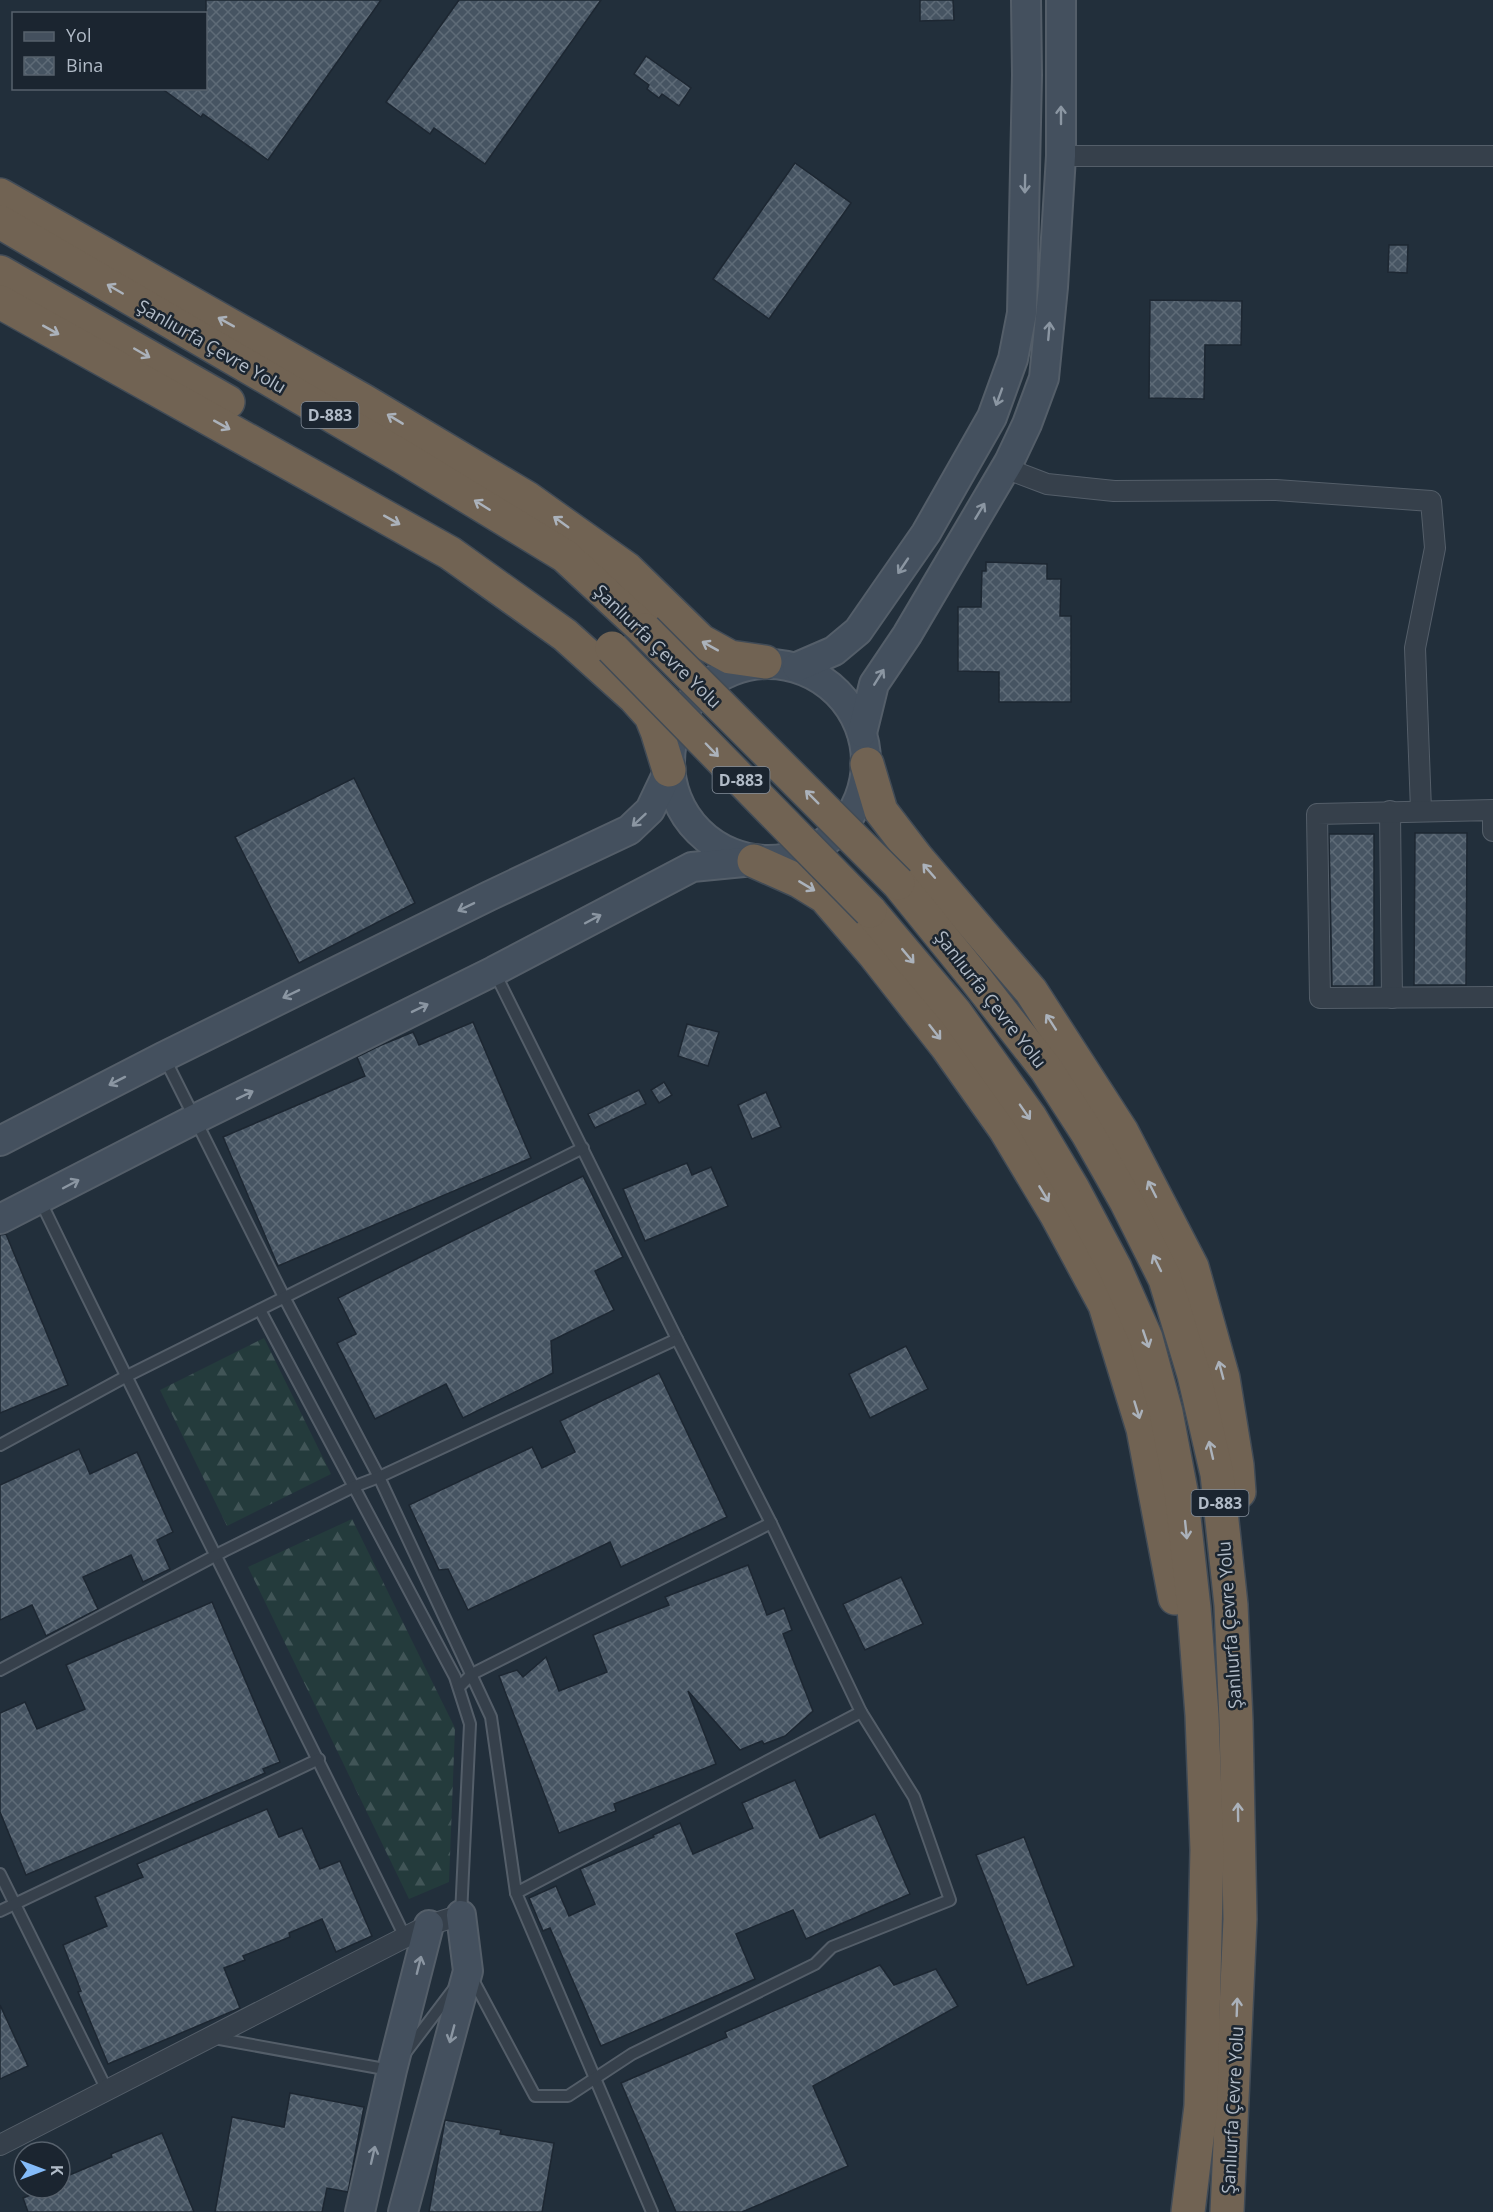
<svg xmlns="http://www.w3.org/2000/svg" width="1493" height="2212" viewBox="0 0 1493 2212" font-family="'Open Sans',sans-serif">
  <defs>
    <pattern id="forest-firs" width="22" height="20" patternUnits="userSpaceOnUse" patternTransform="scale(1.5)"><rect width="22" height="20" fill="#243b3c"/><path d="M5 1l3.5 6h-7zM16 11l3.5 6h-7z" fill="#415557"/></pattern>
    <pattern id="building-cross-hatch" width="8" height="8" patternUnits="userSpaceOnUse" patternTransform="scale(1.5)"><rect width="8" height="8" fill="#465462"/><path d="M0 0l8 8M0 8l8-8" fill="none" stroke="#5e6b77"/></pattern>
  </defs>
  <rect width="100%" height="100%" fill="#222f3b"/>
  <g fill="url(#forest-firs)">
    <polygon points="264,1338 331,1474 227,1526 160,1390"/>
    <polygon points="352,1519 455,1728 449,1882 409,1899 248,1567"/>
  </g>
  <g fill="url(#building-cross-hatch)" stroke="#1d2732" stroke-width="1.5">
    <polygon points="206,0 381,0 268,160 203,114 201,117 161,88 206,88"/>
    <polygon points="459,0 601,0 485,164 434,128 430,134 386,102"/>
    <polygon points="920,0 953,0 954,20 920,21"/>
    <polygon points="646,56 691,88 679,106 662,94 659,98 647,89 649,85 634,74"/>
    <polygon points="795,163 851,203 769,319 713,279"/>
    <polygon points="1389,245 1408,245 1407,273 1388,272"/>
    <polygon points="1150,300 1242,301 1241,345 1205,345 1204,399 1149,398"/>
    <polygon points="986,562 1047,564 1047,579 1061,579 1060,616 1071,616 1071,702 999,702 999,672 958,671 958,607 981,607 982,571 986,571"/>
    <polygon points="354,778 415,903 299,963 235,837"/>
    <polygon points="1415,833 1467,833 1466,985 1414,985"/>
    <polygon points="1329,834 1374,834 1374,986 1332,986"/>
    <polygon points="473,1022 531,1158 278,1266 223,1137 365,1076 357,1057 379,1046 413,1032 419,1045"/>
    <polygon points="687,1024 719,1032 708,1066 678,1056"/>
    <polygon points="664,1082 672,1095 659,1103 651,1090"/>
    <polygon points="639,1090 646,1104 595,1128 588,1114"/>
    <polygon points="766,1092 781,1127 752,1139 738,1105"/>
    <polygon points="687,1163 692,1175 711,1167 728,1206 645,1241 623,1189"/>
    <polygon points="583,1176 623,1257 595,1271 614,1310 551,1341 553,1373 463,1418 446,1384 375,1419 337,1343 356,1334 338,1298"/>
    <polygon points="6,1234 68,1385 0,1413 0,1235"/>
    <polygon points="906,1346 928,1389 870,1418 849,1374"/>
    <polygon points="659,1373 727,1517 621,1567 610,1542 468,1610 448,1569 439,1570 409,1505 532,1447 542,1468 575,1452 560,1421"/>
    <polygon points="79,1449 90,1474 137,1452 173,1532 157,1540 170,1569 143,1582 131,1555 83,1577 98,1609 46,1636 32,1605 0,1620 0,1485"/>
    <polygon points="748,1565 767,1615 784,1608 792,1630 783,1634 813,1711 785,1736 764,1744 762,1741 740,1750 688,1691 716,1764 614,1804 616,1811 559,1833 499,1676 517,1670 523,1677 546,1657 559,1691 607,1672 593,1635 669,1605 665,1597"/>
    <polygon points="901,1577 923,1624 865,1650 843,1604"/>
    <polygon points="212,1602 280,1762 263,1769 265,1773 26,1875 0,1812 0,1713 25,1702 37,1729 85,1709 66,1665"/>
    <polygon points="795,1780 820,1838 875,1814 910,1894 806,1939 793,1910 736,1934 755,1979 601,2046 550,1928 543,1931 529,1898 556,1886 569,1916 595,1904 580,1869 654,1837 653,1835 680,1823 693,1854 753,1828 742,1803"/>
    <polygon points="267,1809 279,1837 302,1828 320,1869 340,1861 372,1936 336,1952 322,1919 289,1933 290,1937 243,1956 245,1960 224,1968 240,2008 108,2064 78,1992 81,1991 63,1945 107,1926 95,1897 143,1877 137,1864"/>
    <polygon points="1024,1837 1074,1966 1027,1985 976,1855"/>
    <polygon points="880,1965 894,1985 936,1969 958,2006 813,2086 848,2166 742,2212 676,2212 621,2083 727,2037 725,2032"/>
    <polygon points="0,2005 28,2066 0,2079"/>
    <polygon points="290,2093 364,2107 348,2192 327,2188 322,2212 215,2212 232,2117 284,2127"/>
    <polygon points="445,2120 501,2130 500,2134 554,2143 542,2212 429,2212"/>
    <polygon points="162,2133 194,2212 28,2212 23,2198 38,2192 36,2188 60,2188 60,2179 112,2157 111,2154"/>
  </g>
  <g fill="none" stroke-linecap="round" stroke-linejoin="round">
    <g stroke="#545e69" stroke-width="14">
      <g id="lane">
        <polyline points="495,973 677,1339 771,1523 861,1712 516,1893"/>
        <polyline points="164,1057 284,1297 379,1477 491,1717 516,1893 652,2212"/>
        <path d="M 40,1200 C 159,1447 285,1690 405,1937"/>
        <polyline points="260,1310 455,1677 470,1724 461,1915"/>
        <polyline points="0,1445 125,1377 583,1148"/>
        <polyline points="0,1670 224,1551 353,1487 379,1477 677,1339"/>
        <polyline points="459,1687 472,1674 771,1523"/>
        <polyline points="0,1874 107,2090"/>
        <polyline points="0,1911 319,1759"/>
        <polyline points="471,1976 535,2096 568,2096 632,2054 815,1964 832,1947 950,1900 914,1797 861,1712"/>
        <polyline points="214,2038 390,2070"/>
        <polyline points="406,2052 453,1990"/>
      </g>
    </g>
    <g stroke="#545e69" stroke-width="22">
      <g id="street">
        <polyline points="1061,156 1493,156"/>
        <polyline points="1005,468 1047,484 1114,491 1276,490 1431,501 1435,548 1415,648 1421,810"/>
        <polyline points="1390,811 1392,998"/>
        <polyline points="1493,831 1493,810 1317,814 1320,998 1493,997"/>
        <polyline points="0,2145 429,1925 461,1915"/>
      </g>
    </g>
    <g stroke="#545e69" stroke-width="32">
      <g id="secondary">
        <circle cx="768" cy="762" r="98"/>
        <polyline points="797,667 834,651 858,631 926,533 992,417 1013,359 1022,313 1027,75 1026,0"/>
        <polyline points="862,733 874,684 907,635 1009,462 1027,424 1044,378 1053,287 1061,156 1061,0"/>
        <polyline points="0,1141 163,1057 489,896 629,830 650,810 669,770"/>
        <polyline points="0,1219 195,1119 494,971 692,867 754,861"/>
        <polyline points="360,2212 392,2070 429,1925"/>
        <polyline points="403,2212 468,1971 461,1915"/>
      </g>
    </g>
    <g stroke="#414b56" stroke-width="36">
      <g id="highway">
        <polyline points="0,195 364,401 527,498 627,569 701,641 730,657 765,662"/>
        <polyline points="0,222 401,456 565,556 645,630"/>
        <polyline points="0,272 228,402"/>
        <polyline points="0,302 450,553 565,635 634,697 651,716 657,731 669,770"/>
        <polyline points="867,764 881,811 917,858 1031,991 1122,1132 1192,1267 1223,1378 1237,1465 1239,1492"/>
        <polyline points="754,861 799,881 825,897 874,954 947,1047 1005,1129 1056,1214 1105,1305 1143,1429 1175,1598"/>
        <polyline points="898,883 975,978 1046,1069 1088,1134 1126,1201 1165,1279 1194,1375 1217,1474 1231,1605 1236,1721 1240,1919 1227,2212"/>
        <polyline points="870,911 955,1012 1030,1117 1073,1189 1115,1268 1146,1338 1166,1412 1181,1491 1194,1608 1202,1715 1207,1850 1201,2106 1188,2212"/>
      </g>
    </g>
    <use href="#lane" stroke="#36404b" stroke-width="10"/>
    <use href="#street" stroke="#36404b" stroke-width="20"/>
    <use href="#secondary" stroke="#44505e" stroke-width="28"/>
    <use href="#highway" stroke="#716353" stroke-width="33"/>
    <g stroke="#414b56" stroke-width="36" stroke-linecap="butt">
      <g id="highway-bridge">
        <polyline points="645,630 898,883"/>
        <polyline points="612,648 870,911"/>
      </g>
    </g>
    <use href="#highway-bridge" stroke="#716353" stroke-width="33"/>
  </g>
  <defs><path id="oneway-shaft" d="M-6 0H5M1.5-3L5.5 0L1.5 3" fill="none" stroke-width="1.6" stroke-linecap="round" stroke-linejoin="round" transform="scale(1.5)"/></defs>
  <g stroke="#8b96a2">
    <use href="#oneway-shaft" transform="translate(1061 115) rotate(-90)"/>
    <use href="#oneway-shaft" transform="translate(1025 184) rotate(91)"/>
    <use href="#oneway-shaft" transform="translate(1049 331) rotate(-85)"/>
    <use href="#oneway-shaft" transform="translate(999 397) rotate(110)"/>
    <use href="#oneway-shaft" transform="translate(980 511) rotate(-59)"/>
    <use href="#oneway-shaft" transform="translate(903 566) rotate(124)"/>
    <use href="#oneway-shaft" transform="translate(879 677) rotate(-58)"/>
    <use href="#oneway-shaft" transform="translate(639 820) rotate(137)"/>
    <use href="#oneway-shaft" transform="translate(466 907) rotate(154)"/>
    <use href="#oneway-shaft" transform="translate(593 919) rotate(-28)"/>
    <use href="#oneway-shaft" transform="translate(291 994) rotate(154)"/>
    <use href="#oneway-shaft" transform="translate(420 1008) rotate(-26)"/>
    <use href="#oneway-shaft" transform="translate(117 1081) rotate(153)"/>
    <use href="#oneway-shaft" transform="translate(245 1095) rotate(-26)"/>
    <use href="#oneway-shaft" transform="translate(71 1184) rotate(-28)"/>
    <use href="#oneway-shaft" transform="translate(419 1965) rotate(-76)"/>
    <use href="#oneway-shaft" transform="translate(452 2034) rotate(105)"/>
    <use href="#oneway-shaft" transform="translate(373 2155) rotate(-77)"/>
  </g>
  <g stroke="#abb2bb">
    <use href="#oneway-shaft" transform="translate(115 289) rotate(-150)"/>
    <use href="#oneway-shaft" transform="translate(226 322) rotate(-151)"/>
    <use href="#oneway-shaft" transform="translate(51 330) rotate(29)"/>
    <use href="#oneway-shaft" transform="translate(142 353) rotate(30)"/>
    <use href="#oneway-shaft" transform="translate(395 419) rotate(-149)"/>
    <use href="#oneway-shaft" transform="translate(222 425) rotate(29)"/>
    <use href="#oneway-shaft" transform="translate(482 505) rotate(-148)"/>
    <use href="#oneway-shaft" transform="translate(392 520) rotate(29)"/>
    <use href="#oneway-shaft" transform="translate(561 522) rotate(-144)"/>
    <use href="#oneway-shaft" transform="translate(710 646) rotate(-151)"/>
    <use href="#oneway-shaft" transform="translate(712 750) rotate(46)"/>
    <use href="#oneway-shaft" transform="translate(812 797) rotate(-135)"/>
    <use href="#oneway-shaft" transform="translate(929 871) rotate(-131)"/>
    <use href="#oneway-shaft" transform="translate(807 886) rotate(31)"/>
    <use href="#oneway-shaft" transform="translate(908 956) rotate(50)"/>
    <use href="#oneway-shaft" transform="translate(1051 1022) rotate(-123)"/>
    <use href="#oneway-shaft" transform="translate(935 1032) rotate(52)"/>
    <use href="#oneway-shaft" transform="translate(1025 1112) rotate(55)"/>
    <use href="#oneway-shaft" transform="translate(1152 1189) rotate(-117)"/>
    <use href="#oneway-shaft" transform="translate(1044 1194) rotate(59)"/>
    <use href="#oneway-shaft" transform="translate(1157 1263) rotate(-116)"/>
    <use href="#oneway-shaft" transform="translate(1146 1339) rotate(71)"/>
    <use href="#oneway-shaft" transform="translate(1221 1370) rotate(-105)"/>
    <use href="#oneway-shaft" transform="translate(1137 1410) rotate(73)"/>
    <use href="#oneway-shaft" transform="translate(1211 1450) rotate(-103)"/>
    <use href="#oneway-shaft" transform="translate(1186 1530) rotate(84)"/>
    <use href="#oneway-shaft" transform="translate(1238 1812) rotate(-91)"/>
    <use href="#oneway-shaft" transform="translate(1237 2007) rotate(-88)"/>
  </g>
  <g text-anchor="middle" dominant-baseline="central" stroke-width="5" stroke-linejoin="round" paint-order="stroke">
    <g fill="#1b2530" stroke="#848e9a" stroke-width="1.5">
      <rect x="301.5" y="402" width="57" height="26" rx="4.5"/>
      <rect x="712.5" y="767" width="57" height="26" rx="4.5"/>
      <rect x="1191.5" y="1490" width="57" height="26" rx="4.5"/>
    </g>
    <g font-size="16" font-weight="bold" fill="#b1bbc7">
      <text x="330" y="415">D-883</text>
      <text x="741" y="780">D-883</text>
      <text x="1220" y="1503">D-883</text>
    </g>
    <g font-size="18" fill="#b1bbc7" stroke="#1b2530">
      <text transform="translate(212 346) rotate(30)">Şanlıurfa Çevre Yolu</text>
      <text transform="translate(658 646) rotate(44)">Şanlıurfa Çevre Yolu</text>
      <text transform="translate(991 999) rotate(52)">Şanlıurfa Çevre Yolu</text>
      <text transform="translate(1229 1625) rotate(-94)">Şanlıurfa Çevre Yolu</text>
      <text transform="translate(1232 2110) rotate(-87)">Şanlıurfa Çevre Yolu</text>
    </g>
  </g>
  <rect x="12" y="12" width="195" height="78" fill="#1b2530" stroke="#57616c" stroke-width="1.5"/>
  <rect x="24" y="32" width="30" height="9" fill="#44505e" stroke="#57616c" stroke-width="1.5"/>
  <text x="66" y="42" font-size="18" fill="#b1bbc7">Yol</text>
  <rect x="24" y="57" width="30" height="18" fill="url(#building-cross-hatch)" stroke="#57616c" stroke-width="1.5"/>
  <text x="66" y="72" font-size="18" fill="#b1bbc7">Bina</text>
  <g transform="translate(42 2170) rotate(90)"><circle r="28" fill="#1b2530" stroke="#57616c" stroke-width="1.5"/>
  <path d="M0-4.5L10 22L0 15L-10 22Z" fill="#84bbf9"/>
  <text y="-9" font-size="16" font-weight="bold" text-anchor="middle" fill="#b1bbc7">K</text>
  </g>
</svg>
